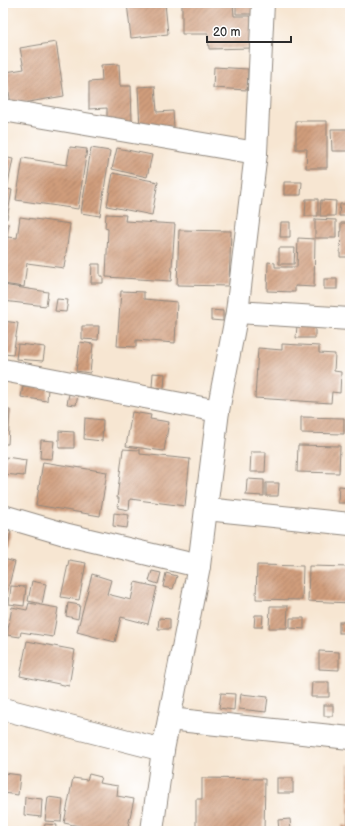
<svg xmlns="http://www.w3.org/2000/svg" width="353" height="834" viewBox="0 0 353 834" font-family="'Balsamiq Sans',sans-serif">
  <defs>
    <pattern id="building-hatch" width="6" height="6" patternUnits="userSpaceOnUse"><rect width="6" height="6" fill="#d09d7c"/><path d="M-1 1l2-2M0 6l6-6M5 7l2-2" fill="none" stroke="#a98066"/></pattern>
  </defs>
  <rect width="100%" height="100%" fill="#fff"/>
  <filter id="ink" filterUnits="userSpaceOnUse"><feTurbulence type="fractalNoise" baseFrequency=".025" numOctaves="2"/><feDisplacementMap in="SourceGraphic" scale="8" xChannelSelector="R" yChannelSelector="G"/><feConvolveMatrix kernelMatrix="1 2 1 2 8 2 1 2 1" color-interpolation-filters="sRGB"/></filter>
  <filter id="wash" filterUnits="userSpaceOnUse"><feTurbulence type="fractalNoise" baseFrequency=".012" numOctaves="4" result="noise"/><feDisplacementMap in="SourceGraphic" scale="16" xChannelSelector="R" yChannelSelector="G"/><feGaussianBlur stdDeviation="0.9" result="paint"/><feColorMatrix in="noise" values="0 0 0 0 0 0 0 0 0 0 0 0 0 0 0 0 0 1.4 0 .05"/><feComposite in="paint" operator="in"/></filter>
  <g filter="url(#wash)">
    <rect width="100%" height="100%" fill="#f7e6d2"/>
    <g id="blocks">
      <g fill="url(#building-hatch)">
        <polygon points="127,3 165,3 168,34 131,38"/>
        <polygon points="182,3 233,3 234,16 251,16 252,48 209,49 208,34 182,34"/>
        <polygon points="236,3 255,3 256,14 236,14"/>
        <polygon points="56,42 64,96 11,105 6,72 24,69 20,48"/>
        <polygon points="119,64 120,86 131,86 132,123 107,124 107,108 89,109 89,82 102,81 101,65"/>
        <polygon points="214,67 248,69 247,90 213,88"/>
        <polygon points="155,86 157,112 173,111 174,128 140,129 138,87"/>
        <polygon points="296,121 327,121 327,168 306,168 307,149 296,149"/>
        <polygon points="331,129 350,129 350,151 332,151"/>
        <polygon points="70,147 87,149 78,209 16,200 23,158 67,165"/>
        <polygon points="91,148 110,151 100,216 81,213"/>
        <polygon points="117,148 152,155 147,177 112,169"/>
        <polygon points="3,157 13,159 7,189 12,190 7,219 3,218"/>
        <polygon points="113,173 158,182 152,215 107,206"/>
        <polygon points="284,182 302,182 301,195 284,195"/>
        <polygon points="306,199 318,199 318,216 305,216"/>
        <polygon points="321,200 336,201 335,216 320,216"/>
        <polygon points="340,204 350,204 350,216 339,216"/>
        <polygon points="106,214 126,215 125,221 175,224 171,281 106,277 108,229 105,228"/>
        <polygon points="20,217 70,224 64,268 27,263 24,287 3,284 7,237 17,238"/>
        <polygon points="315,219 336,220 336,238 315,238"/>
        <polygon points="281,222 290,222 290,237 280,237"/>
        <polygon points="341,223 350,223 350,257 340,257"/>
        <polygon points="3,224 9,224 4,252 3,252"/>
        <polygon points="179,230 231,231 229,286 177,285"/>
        <polygon points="298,238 315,239 314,287 295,286 295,292 267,291 268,262 275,263 275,267 297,267"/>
        <polygon points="279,248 295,248 294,264 279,264"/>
        <polygon points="92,264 100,264 100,276 103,276 103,283 91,283"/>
        <rect x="324" y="279" width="13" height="10"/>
        <polygon points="3,285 48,292 46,306 3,301"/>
        <polygon points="121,291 144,292 144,299 177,302 175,343 136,340 136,347 117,346"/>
        <polygon points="57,299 68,300 66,312 55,311"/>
        <polygon points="211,310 223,311 223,321 211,320"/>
        <polygon points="3,321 18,323 13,355 4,354 6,339 3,338"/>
        <polygon points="297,325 315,326 315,338 296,338"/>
        <polygon points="82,326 99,326 98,340 82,339"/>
        <polygon points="80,342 93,344 90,373 76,371"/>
        <polygon points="18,344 45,347 43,361 16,359"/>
        <polygon points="282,344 319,346 319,353 335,354 334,371 341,372 340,393 332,392 331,403 255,398 258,348 282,350"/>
        <polygon points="153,373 165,374 164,388 152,387"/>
        <polygon points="23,386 48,389 47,401 21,397"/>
        <polygon points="69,394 78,395 76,405 67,404"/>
        <polygon points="348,395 350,395 350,417 347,417"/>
        <polygon points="3,410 10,410 8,444 3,444"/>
        <polygon points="132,412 151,415 150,419 169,422 164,451 126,446"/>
        <polygon points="301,417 344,418 344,434 301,433"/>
        <polygon points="85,418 103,420 102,441 84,439"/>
        <rect x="347" y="420" width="3" height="15"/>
        <polygon points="59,431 74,432 74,448 59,448"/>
        <polygon points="41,440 54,441 52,459 40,458"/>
        <polygon points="298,445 340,446 339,473 297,472"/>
        <polygon points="123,449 140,450 140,454 190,459 185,506 130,499 129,510 118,508 119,498 117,498"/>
        <polygon points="251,452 266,452 265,472 250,472"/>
        <polygon points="6,457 26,460 24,476 4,474"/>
        <polygon points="43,462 107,472 100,516 36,505"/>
        <polygon points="247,479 264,480 264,496 246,495"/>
        <polygon points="266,483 279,483 278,496 266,496"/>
        <polygon points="339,486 350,487 350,503 338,503"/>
        <polygon points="114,513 129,515 127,528 113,526"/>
        <polygon points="3,530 11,532 7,549 3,548"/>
        <polygon points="3,559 15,562 4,604 3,604"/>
        <polygon points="69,560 86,563 79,600 61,597"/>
        <polygon points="257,565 303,566 302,600 256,599"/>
        <polygon points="309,566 350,567 350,603 308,601"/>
        <polygon points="152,571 161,573 158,584 149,581"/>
        <polygon points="166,573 177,576 173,589 163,587"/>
        <polygon points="92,574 111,580 107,594 131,600 135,582 157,587 148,624 121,617 115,642 77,632"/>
        <polygon points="32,581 46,584 42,604 28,601"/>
        <polygon points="11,586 26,587 24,606 9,604"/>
        <polygon points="29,603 58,608 53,637 21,632 20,637 7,635 12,607 27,610"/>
        <polygon points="68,603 80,605 78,619 66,616"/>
        <polygon points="270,606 288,606 287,628 269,628"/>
        <polygon points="255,615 263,615 262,627 254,627"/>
        <polygon points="159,618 170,619 170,629 158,629"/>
        <polygon points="290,618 304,618 304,629 290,628"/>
        <rect x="339" y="622" width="11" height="11"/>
        <polygon points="27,641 75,650 69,686 20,676"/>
        <polygon points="319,651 339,652 339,670 319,669"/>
        <polygon points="312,682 329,682 329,697 311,697"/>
        <polygon points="221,693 235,694 234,710 219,708"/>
        <polygon points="241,694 268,697 266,712 239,709"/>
        <rect x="324" y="705" width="9" height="11"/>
        <polygon points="348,764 350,764 350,831 342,831 342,825 348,826"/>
        <polygon points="4,773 20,775 18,795 3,793"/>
        <polygon points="89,774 101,777 99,783 118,786 117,796 134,799 127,831 104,831 64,823 73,778 87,780"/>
        <polygon points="202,778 265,779 264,831 196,831 196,799 202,799"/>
        <rect x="277" y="778" width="16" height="15"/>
        <polygon points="25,797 42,799 41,817 24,815"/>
        <polygon points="48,797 63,799 61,822 45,821"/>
        <polygon points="290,819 291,831 279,831 278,820"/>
        <polygon points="45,824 57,825 56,831 44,831"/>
      </g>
    </g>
  </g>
  <g filter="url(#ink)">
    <use href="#blocks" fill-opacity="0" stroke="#91887e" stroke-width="1"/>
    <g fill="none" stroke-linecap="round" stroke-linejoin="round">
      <g stroke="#91887e" stroke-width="24">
        <g id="street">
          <polyline points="3,110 256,153"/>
          <polyline points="237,312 350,319"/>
          <polyline points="3,370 218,411"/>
          <polyline points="206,509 350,524"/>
          <polyline points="3,516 68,535 199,566"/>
          <polyline points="3,709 163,750"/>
          <polyline points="169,719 350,738"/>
          <polyline points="152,831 163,750 199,566 218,411 237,312 256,153 263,3"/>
        </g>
      </g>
      <use href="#street" stroke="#fff" stroke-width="22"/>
    </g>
  </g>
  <rect width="353" height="834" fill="none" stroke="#fff" stroke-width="16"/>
  <path d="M207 36v6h84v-6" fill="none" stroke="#2b2b2b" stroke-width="2"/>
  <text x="213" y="36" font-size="12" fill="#2b2b2b" stroke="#ffffff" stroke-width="3" paint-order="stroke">20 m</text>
</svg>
